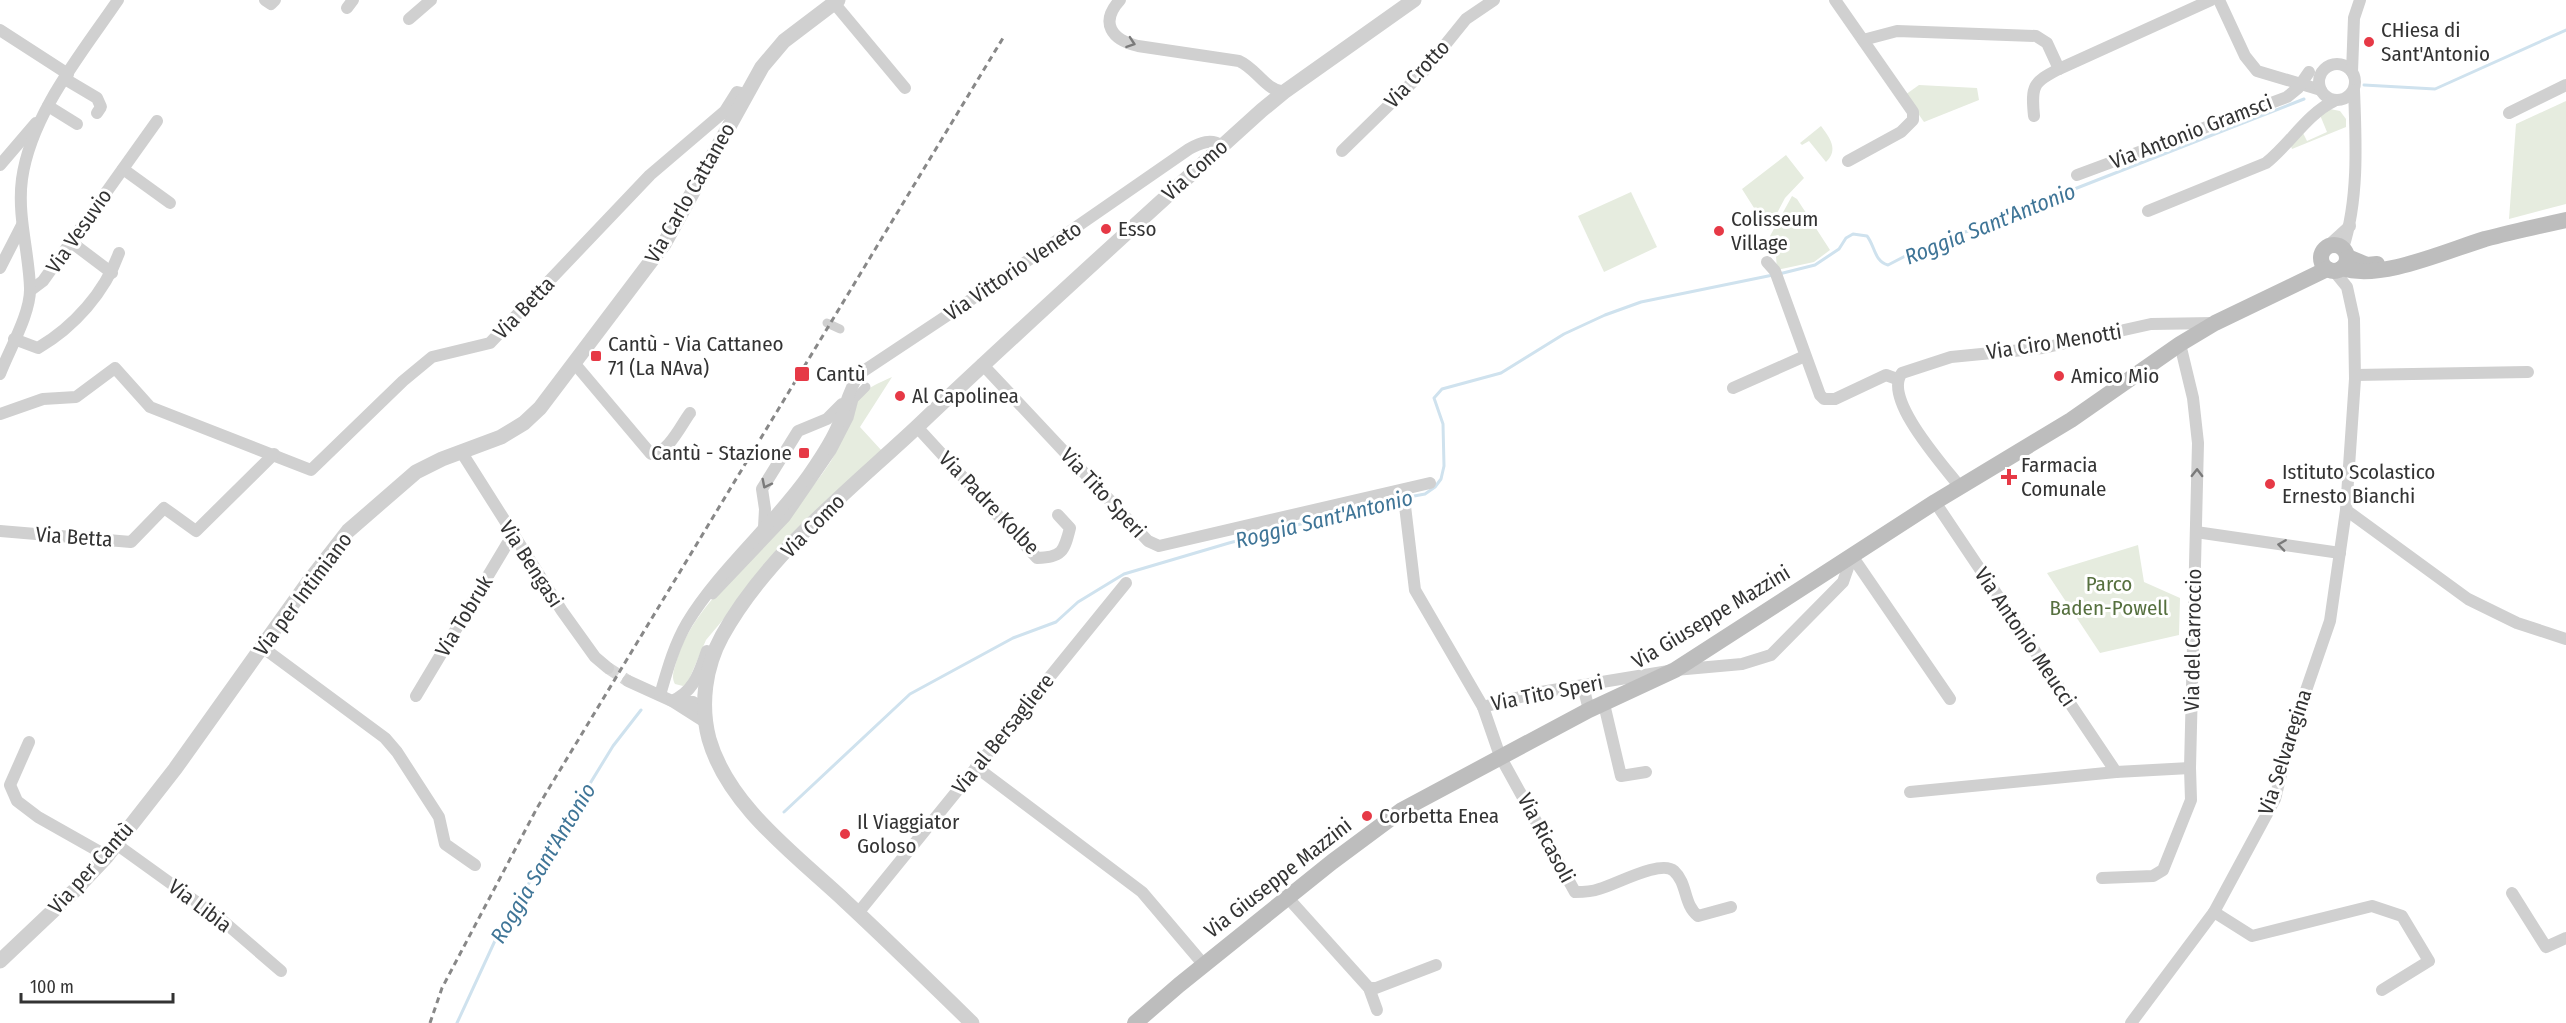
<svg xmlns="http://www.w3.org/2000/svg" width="2566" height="1023" viewBox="0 0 2566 1023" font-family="'Fira Sans Condensed',sans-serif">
  <rect width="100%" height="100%" fill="#fff"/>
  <g fill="#e6ecdf">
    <polygon points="1919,85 1977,88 1979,100 1924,122 1905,95"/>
    <polygon points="2566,101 2566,204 2509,219 2516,124"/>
    <polygon points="2330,109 2340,111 2346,119 2346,127 2292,149 2290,144 2303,133 2307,141 2327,132 2320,115"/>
    <path d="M 1821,126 C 1830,138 1839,150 1826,162 L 1809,141 L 1802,145 L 1800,143 Z"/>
    <polygon points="1786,155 1804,178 1785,198 1768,230 1742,189"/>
    <polygon points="1631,192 1657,247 1604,272 1578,216"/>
    <polygon points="1792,196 1797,199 1830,250 1814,262 1777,270 1776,256 1770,236"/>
    <path d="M 892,377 L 860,427 L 882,451 L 727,615 L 706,640 L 687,684 L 683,686 L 675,684 C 671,677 674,670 676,663 C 687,622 718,593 745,562 C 774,530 807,498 831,461 C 844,441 849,407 864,392 C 871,386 883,381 892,377 Z"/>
    <polygon points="2138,545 2144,582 2180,598 2179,635 2100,653 2047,573"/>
  </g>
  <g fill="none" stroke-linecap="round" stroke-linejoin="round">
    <g stroke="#cfe2ee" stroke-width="3">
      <polyline points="2364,85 2435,89 2566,30"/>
      <path d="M 1779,274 L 1815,265 L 1839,249 L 1846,238 L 1853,234 L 1867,236 C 1875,246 1874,261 1888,265 L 1915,251 L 1989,223 L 2017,208 L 2054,197 L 2304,99"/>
      <polyline points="784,812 910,694 1013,638 1056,622 1078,602 1124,574 1229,543 1387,501 1425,494 1435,487 1441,479 1444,466 1443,424 1434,398 1442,389 1501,373 1564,334 1605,315 1641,302 1773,275"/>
      <polyline points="457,1023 499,932 613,746 641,710"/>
    </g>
    <polyline stroke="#d6d6d6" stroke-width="12" stroke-dasharray="12 6" stroke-linecap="butt" points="608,668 628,681"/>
    <g stroke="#d0d0d0" stroke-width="9">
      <polyline points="827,323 840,329"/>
      <polyline points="713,595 786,518 832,451 849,418 854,399 866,387"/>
    </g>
    <g stroke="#d0d0d0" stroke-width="12">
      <polyline points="265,0 271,4 275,0"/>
      <path d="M 1120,0 C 1099,23 1112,40 1138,46 L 1239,61 C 1257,69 1264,89 1284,92"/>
      <polyline points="1835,0 1913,112 1913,120 1901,132 1848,161"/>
      <polyline points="2219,0 2245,56 2257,71 2321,90"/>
      <polyline points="834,3 905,88"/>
      <polyline points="347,8 353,0"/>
      <polyline points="409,19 431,0"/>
      <polyline points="0,30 68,74"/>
      <polyline points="1863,40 1897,31 2036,36 2047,43 2059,69"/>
      <circle cx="2337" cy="82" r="18"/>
      <polyline points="2352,72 2354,18 2360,0"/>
      <polyline points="65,79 97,98 101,107 97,113"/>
      <polyline points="48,106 77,124"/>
      <polyline points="2509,113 2566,85"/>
      <path d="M 2034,116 C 2031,86 2033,82 2059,69 L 2211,0"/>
      <polyline points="1342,151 1424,71 1466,19 1494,0"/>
      <polyline points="0,165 36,123"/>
      <polyline points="123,169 170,203"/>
      <polyline points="2077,175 2287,97 2298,88 2309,72"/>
      <path d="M 2148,211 L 2266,163 C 2290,144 2307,114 2334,101"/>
      <polyline points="71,242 112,273"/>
      <polyline points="2328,246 2350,226"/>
      <path d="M 2343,248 C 2359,199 2356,141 2354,90"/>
      <polyline points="1767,262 1775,271 1820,395 1824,399 1835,399 1886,375 1897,379"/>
      <polyline points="0,268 22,225"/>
      <polyline points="31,290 43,281 157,121"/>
      <path d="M 14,339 L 38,348 C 74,327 105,292 119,253"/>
      <path d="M 575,364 L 651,454 C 668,454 681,425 690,413"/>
      <polyline points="982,364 1148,541 1159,546 1430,483"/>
      <path d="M 0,374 C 9,350 31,313 30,288 C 29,252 17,216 22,179 C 31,114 82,53 118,0"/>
      <polyline points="2355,375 2528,372"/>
      <polyline points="1733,388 1805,356"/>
      <polyline points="0,414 43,399 76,397 115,368 150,407 311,470 403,381 432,357 490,343 650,175 725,111 737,92 746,94"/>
      <path d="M 917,427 L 1037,558 C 1062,557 1064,552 1070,528 L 1058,515"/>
      <polyline points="462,453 562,611 595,657 608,668"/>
      <path d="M 1960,487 C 1943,465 1882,398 1902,373 L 1951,357 L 2043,348 L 2151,324 L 2214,323"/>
      <polyline points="1935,502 2116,772"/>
      <polyline points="1405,506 1415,590 1483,707 1535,693 1675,670 1742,664 1771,655 1843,582 1852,556"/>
      <polyline points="2346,510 2468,599 2517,623 2566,639"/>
      <polyline points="764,527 765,509 762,489 798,431 827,419 842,404"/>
      <polyline points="0,531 131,542 164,508 196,531 274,454"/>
      <polyline points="2196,532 2340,553"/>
      <polyline points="1852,556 1950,699"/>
      <polyline points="262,647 385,738 397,752 439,817 445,844 475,865"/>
      <polyline points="628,681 672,701 705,722"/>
      <polyline points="1583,686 1589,710"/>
      <path d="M 660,695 C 667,671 674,645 687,623 C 719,570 772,526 808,475 C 819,459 831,442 838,424 C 845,407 849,389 859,374 L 981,293 L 1189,149 C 1200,143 1211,138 1222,146"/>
      <polyline points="416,696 507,544 515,538"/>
      <path d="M 672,701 C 695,691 699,672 707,651"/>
      <polyline points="673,701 693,702 705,710"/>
      <polyline points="1604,704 1621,776 1646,772"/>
      <path d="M 1483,707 L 1500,756 L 1575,892 C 1583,892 1591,892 1599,889 C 1615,885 1661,859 1674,871 C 1688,884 1683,904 1698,916 L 1731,907"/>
      <polyline points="29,742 10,785 17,801 38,817 107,856"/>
      <polyline points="976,767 1142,892 1204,965"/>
      <polyline points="1910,792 2116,772 2190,768"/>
      <polyline points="116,844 223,921 281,971"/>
      <polyline points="2102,878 2153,876 2163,870 2191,800 2190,768 2198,443 2193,398 2180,344"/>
      <polyline points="2512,893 2546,947 2566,938"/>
      <polyline points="1288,898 1369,988 1377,1010"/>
      <polyline points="2214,912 2252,936 2372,906 2402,916 2429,961 2382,990"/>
      <polyline points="858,913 1126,583"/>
      <polyline points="1369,988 1376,988 1436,965"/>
      <polyline points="2131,1023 2214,912 2275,799 2291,734 2330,621 2346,510 2355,379 2354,319 2347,287 2334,271"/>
    </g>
    <g stroke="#d0d0d0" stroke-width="15">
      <polyline points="0,961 74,891 107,856 175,769 309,581 348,531 416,472 442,459 501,437 524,423 540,408 664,244 762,67 784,41 838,0"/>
      <path d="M 972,1023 C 930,982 888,941 845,901 C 796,855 728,806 709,739 C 700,705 705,667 722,636 C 767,554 852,488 919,425 C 1032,318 1147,214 1262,110 L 1284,92 L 1414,0"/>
    </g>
    <g stroke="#bdbdbd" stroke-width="16">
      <circle cx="2334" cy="258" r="13"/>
      <polyline points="2348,257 2367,265 2377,264"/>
      <path d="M 2342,268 C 2380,281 2446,251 2485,239 C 2512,232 2539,226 2566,220"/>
      <polyline points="1135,1023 1179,985 1332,862 1402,810 1589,710 1675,670 1935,502 2071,420 2180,344 2215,323 2327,269"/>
    </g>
    <polyline stroke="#888" stroke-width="3" stroke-dasharray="6 4.5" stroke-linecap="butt" points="430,1023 442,988 537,808 1003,38"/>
  </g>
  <defs><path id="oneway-chevron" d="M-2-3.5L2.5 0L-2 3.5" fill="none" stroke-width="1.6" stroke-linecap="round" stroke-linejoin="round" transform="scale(1.5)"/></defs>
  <g stroke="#7a7a7a">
    <use href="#oneway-chevron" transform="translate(1131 43) rotate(19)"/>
    <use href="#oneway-chevron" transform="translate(2197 473) rotate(-89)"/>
    <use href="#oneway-chevron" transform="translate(766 484) rotate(117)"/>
    <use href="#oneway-chevron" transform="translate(2282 545) rotate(-172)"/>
  </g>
  <g fill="#e63946" stroke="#fff" stroke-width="2">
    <circle cx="2369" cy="42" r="6"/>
    <circle cx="1106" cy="229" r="6"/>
    <circle cx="1719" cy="231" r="6"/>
    <rect x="590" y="350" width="12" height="12" rx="3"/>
    <rect x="794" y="366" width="16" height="16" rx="3"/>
    <circle cx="2059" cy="376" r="6"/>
    <circle cx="900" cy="396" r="6"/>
    <rect x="798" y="447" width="12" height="12" rx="3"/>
    <path d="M2006 468h6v6h6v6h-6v6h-6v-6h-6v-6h6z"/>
    <circle cx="2270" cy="484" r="6"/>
    <circle cx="1367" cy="816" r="6"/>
    <circle cx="845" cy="834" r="6"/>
  </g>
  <g text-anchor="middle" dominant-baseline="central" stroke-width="6" stroke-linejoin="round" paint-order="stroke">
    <g font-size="21" fill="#333" stroke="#fff" text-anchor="start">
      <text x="2381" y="30">CHiesa di<tspan x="2381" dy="24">Sant'Antonio</tspan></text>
      <text x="1731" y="219">Colisseum<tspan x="1731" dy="24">Village</tspan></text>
      <text x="1118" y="229">Esso</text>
      <text x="608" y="344">Cantù - Via Cattaneo<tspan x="608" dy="24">71 (La NAva)</tspan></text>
      <text x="816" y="374">Cantù</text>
      <text x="2071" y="376">Amico Mio</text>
      <text x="912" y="396">Al Capolinea</text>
      <text x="792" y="453" text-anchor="end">Cantù - Stazione</text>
      <text x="2021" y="465">Farmacia<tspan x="2021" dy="24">Comunale</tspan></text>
      <text x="2282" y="472">Istituto Scolastico<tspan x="2282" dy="24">Ernesto Bianchi</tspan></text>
      <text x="1379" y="816">Corbetta Enea</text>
      <text x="857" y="822">Il Viaggiator<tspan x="857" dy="24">Goloso</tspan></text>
    </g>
    <g font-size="21" fill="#333" stroke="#fff">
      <text transform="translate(1417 74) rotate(-47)">Via Crotto</text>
      <text transform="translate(2191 132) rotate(-21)">Via Antonio Gramsci</text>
      <text transform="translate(1195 170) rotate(-42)">Via Como</text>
      <text transform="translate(690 193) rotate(-60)">Via Carlo Cattaneo</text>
      <text transform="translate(79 231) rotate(-55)">Via Vesuvio</text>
      <text transform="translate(1013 271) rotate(-34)">Via Vittorio Veneto</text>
      <text transform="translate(524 308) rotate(-46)">Via Betta</text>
      <text transform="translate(2054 342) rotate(-9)">Via Ciro Menotti</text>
      <text transform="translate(1103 493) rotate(47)">Via Tito Speri</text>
      <text transform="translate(989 503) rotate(46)">Via Padre Kolbe</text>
      <text transform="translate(813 526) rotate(-45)">Via Como</text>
      <text transform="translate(74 537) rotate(4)">Via Betta</text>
      <text transform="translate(531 564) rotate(57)">Via Bengasi</text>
      <text transform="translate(303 594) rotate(-53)">Via per Intimiano</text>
      <text transform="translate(464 616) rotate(-59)">Via Tobruk</text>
      <text transform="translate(1711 617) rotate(-31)">Via Giuseppe Mazzini</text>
      <text transform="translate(2025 637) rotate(56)">Via Antonio Meucci</text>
      <text transform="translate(2193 640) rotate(-89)">Via del Carroccio</text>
      <text transform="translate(1547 693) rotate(-11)">Via Tito Speri</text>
      <text transform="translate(1003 734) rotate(-51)">Via al Bersagliere</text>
      <text transform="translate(2285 752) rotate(-72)">Via Selvaregina</text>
      <text transform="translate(1546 838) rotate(62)">Via Ricasoli</text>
      <text transform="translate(91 868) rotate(-48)">Via per Cantù</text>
      <text transform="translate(1278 878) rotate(-38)">Via Giuseppe Mazzini</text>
      <text transform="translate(200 906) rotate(37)">Via Libia</text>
    </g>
    <g font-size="21" fill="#56703f" stroke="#fff">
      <text x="2109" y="584">Parco<tspan x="2109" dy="24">Baden-Powell</tspan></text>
    </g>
    <g font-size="22" font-style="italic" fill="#3f7597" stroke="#fff">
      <text transform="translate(1990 224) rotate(-22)">Roggia Sant'Antonio</text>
      <text transform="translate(1324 519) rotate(-14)">Roggia Sant'Antonio</text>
      <text transform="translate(543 863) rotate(-59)">Roggia Sant'Antonio</text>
    </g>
  </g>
  <path d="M21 993v9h152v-9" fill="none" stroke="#333333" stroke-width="3"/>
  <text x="30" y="993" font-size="18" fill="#333333" stroke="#ffffff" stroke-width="4.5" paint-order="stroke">100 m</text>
</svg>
